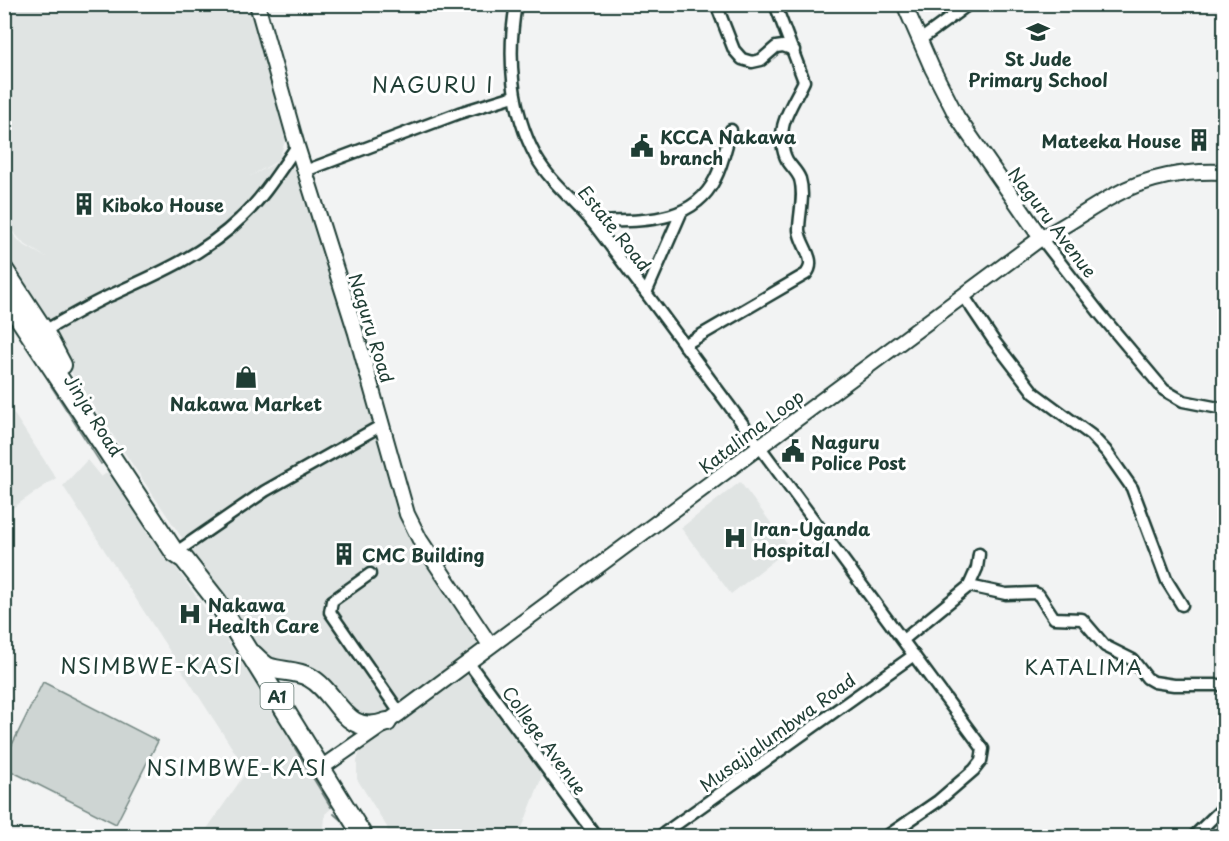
<svg xmlns="http://www.w3.org/2000/svg" width="1229" height="841" viewBox="0 0 1229 841" font-family="'Playpen Sans',sans-serif">
  <rect width="100%" height="100%" fill="#f2f3f3"/>
  <filter id="ink" filterUnits="userSpaceOnUse"><feTurbulence type="fractalNoise" baseFrequency=".0167" numOctaves="2"/><feDisplacementMap in="SourceGraphic" scale="12" xChannelSelector="R" yChannelSelector="G"/><feConvolveMatrix kernelMatrix="1 2 1 2 8 2 1 2 1" color-interpolation-filters="sRGB"/></filter>
  <g filter="url(#ink)">
    <g fill="#e0e4e3">
      <polygon points="5,5 252,5 287,136 278,161 250,176 279,162 295,169 376,419 401,523 420,557 479,640 477,648 382,721 365,723 313,670 268,665 99,415 74,377 50,329 5,259 4,224 22,244 47,258 23,243 5,222"/>
      <polygon points="4,399 56,478 5,513 4,513"/>
      <polygon points="87,460 101,477 113,468 167,555 223,634 279,720 333,807 325,814 324,831 290,835 283,832 273,836 202,836 247,771 63,486"/>
      <polygon points="740,482 790,548 731,594 681,528"/>
      <polygon points="470,671 543,774 519,836 388,836 387,827 357,779 357,761 361,748"/>
    </g>
    <g fill="#ced5d3" stroke="#768984" stroke-width="1.5">
      <polygon points="56,380 107,460 101,464 51,386"/>
      <polygon points="43,682 158,741 116,824 5,768 5,759"/>
    </g>
    <g fill="none" stroke-linecap="round" stroke-linejoin="round">
      <g stroke="#6d807b" stroke-width="2">
        <polyline points="293,745 331,807"/>
        <polyline points="334,814 342,821 352,836"/>
      </g>
      <g stroke="#1f3d34" stroke-width="15">
        <g id="street">
          <path d="M 516,4 C 507,55 511,111 536,157 C 550,182 575,201 593,223 C 611,246 628,270 646,293 L 983,749 L 981,761 L 974,770 L 938,801 L 887,836"/>
          <polyline points="716,4 734,50 742,59 752,62 761,60 776,47 783,46 794,50"/>
          <polyline points="920,40 969,4"/>
          <polyline points="305,171 459,113 514,96"/>
          <path d="M 592,222 C 636,220 692,226 715,179 C 723,164 726,146 731,130"/>
          <polyline points="1041,238 1101,315 1164,390 1183,401 1224,409"/>
          <polyline points="646,293 681,213"/>
          <polyline points="963,295 994,341 1034,393 1091,435 1106,451 1132,488 1167,581 1182,605"/>
          <path d="M 44,331 C 66,319 87,306 109,296 C 156,275 203,255 240,219 C 263,198 279,172 297,146"/>
          <path d="M 684,345 L 806,274 C 818,260 800,245 799,230 C 799,214 805,196 800,179 C 797,171 791,167 787,160 C 782,151 781,137 783,127 C 785,114 798,94 804,81 L 775,4"/>
          <polyline points="175,553 265,491 382,425"/>
          <polyline points="370,574 332,601 330,612 400,713"/>
          <polyline points="969,586 1006,594 1035,593 1039,595 1054,618 1082,619 1105,646 1133,660 1147,678 1154,682 1174,685 1224,685"/>
          <polyline points="903,640 969,586 977,568 979,554"/>
          <polyline points="468,662 596,836"/>
          <polyline points="660,836 914,655"/>
          <polyline points="1194,836 1224,807"/>
        </g>
      </g>
      <g stroke="#1f3d34" stroke-width="18">
        <g id="secondary">
          <polyline points="257,4 297,146 356,333 407,514 420,540 490,645"/>
          <polyline points="904,4 932,68 957,117 1041,238"/>
          <path d="M 321,768 L 400,713 L 1041,238 C 1066,227 1088,209 1113,196 C 1146,177 1187,170 1224,172"/>
        </g>
      </g>
      <g stroke="#1f3d34" stroke-width="22">
        <g id="highway">
          <polyline points="4,270 44,331 62,365"/>
          <polyline points="4,295 175,553 184,559 217,601 363,836"/>
          <path d="M 254,655 C 258,659 263,664 268,667 C 281,672 296,670 309,677 C 339,693 343,739 387,722"/>
        </g>
      </g>
      <use href="#street" stroke="#fff" stroke-width="10"/>
      <use href="#secondary" stroke="#fff" stroke-width="14"/>
      <use href="#highway" stroke="#fff" stroke-width="18"/>
    </g>
  </g>
  <defs>
    <g id="school-bare" transform="scale(1.8)"><path d="M0-5L7-2L0 1L-7-2ZM-4 1L0 2.5L4 1V4Q0 6-4 4Z" fill="#1f3d34" stroke="#fff" stroke-width="2.5" paint-order="stroke"/></g>
    <g id="building-bare" transform="scale(1.8)"><path d="M-4-6H4V6H1V3H-1V6H-4ZM-2.5-4.3h1.7v1.8h-1.7ZM.8-4.3h1.7v1.8H.8ZM-2.5-1h1.7V.8h-1.7ZM.8-1h1.7V.8H.8Z" fill="#1f3d34" stroke="#fff" stroke-width="2.5" paint-order="stroke"/></g>
    <g id="civic-bare" transform="scale(1.8)"><path d="M-.6-6.5H3V-4.5H.6V-3L4-1V1h2V6H-6V1h2V-1L-.6-3ZM-1.2 2.5V6h2.4V2.5Z" fill="#1f3d34" stroke="#fff" stroke-width="2.5" paint-order="stroke"/></g>
    <g id="shop-bare" transform="scale(1.8)"><path d="M-5-2.5h2.3a2.7 3.5 0 0 1 5.4 0H5L5.5 6h-11ZM-1.5-2.5h3a1.5 2.3 0 0 0-3 0Z" fill="#1f3d34" stroke="#fff" stroke-width="2.5" paint-order="stroke"/></g>
    <g id="hospital-bare" transform="scale(1.8)"><path d="M-5-5h3v3.5h4V-5h3V5h-3V1.5h-4V5h-3Z" fill="#1f3d34" stroke="#fff" stroke-width="2.5" paint-order="stroke"/></g>
  </defs>
  <g fill-rule="evenodd">
    <use href="#school-bare" x="1038" y="32"/>
    <use href="#building-bare" x="1199" y="140"/>
    <use href="#civic-bare" x="642" y="146"/>
    <use href="#building-bare" x="84" y="204"/>
    <use href="#shop-bare" x="246" y="377"/>
    <use href="#civic-bare" x="793" y="451"/>
    <use href="#hospital-bare" x="735" y="538"/>
    <use href="#building-bare" x="344" y="554"/>
    <use href="#hospital-bare" x="190" y="614"/>
  </g>
  <g text-anchor="middle" dominant-baseline="central" stroke-width="6" stroke-linejoin="round" paint-order="stroke">
    <rect fill="#fff" stroke="#627771" stroke-width="1.5" x="260.5" y="683" width="33" height="26" rx="4.5"/>
    <g font-size="16" font-weight="bold" fill="#1f3d34">
      <text x="277" y="696">A1</text>
    </g>
    <g font-size="18" font-weight="bold" fill="#1f3d34" stroke="#fff" text-anchor="start">
      <text x="1038" y="58" text-anchor="middle">St Jude<tspan x="1038" dy="21">Primary School</tspan></text>
      <text x="660" y="136">KCCA Nakawa<tspan x="660" dy="21">branch</tspan></text>
      <text x="1181" y="140" text-anchor="end">Mateeka House</text>
      <text x="102" y="204">Kiboko House</text>
      <text x="246" y="403" text-anchor="middle">Nakawa Market</text>
      <text x="811" y="441">Naguru<tspan x="811" dy="21">Police Post</tspan></text>
      <text x="753" y="528">Iran-Uganda<tspan x="753" dy="21">Hospital</tspan></text>
      <text x="362" y="554">CMC Building</text>
      <text x="208" y="604">Nakawa<tspan x="208" dy="21">Health Care</tspan></text>
    </g>
    <g font-size="18" fill="#1f3d34" stroke="#fff">
      <text transform="translate(1053 222) rotate(53)">Naguru Avenue</text>
      <text transform="translate(615 228) rotate(51)">Estate Road</text>
      <text transform="translate(372 328) rotate(73)">Naguru Road</text>
      <text transform="translate(94 415) rotate(58)">Jinja Road</text>
      <text transform="translate(751 431) rotate(-37)">Katalima Loop</text>
      <text transform="translate(777 732) rotate(-36)">Musajjalumbwa Road</text>
      <text transform="translate(545 740) rotate(54)">College Avenue</text>
    </g>
    <g font-size="20" letter-spacing="1.5" fill="#1f3d34" stroke="#fff">
      <text x="1084" y="667">KATALIMA</text>
    </g>
    <g font-size="21" letter-spacing="1.5" fill="#1f3d34" stroke="#fff">
      <text x="433" y="84">NAGURU I</text>
      <text x="151" y="665">NSIMBWE-KASI</text>
      <text x="237" y="767">NSIMBWE-KASI</text>
    </g>
  </g>
  <rect width="1229" height="841" fill="none" stroke="#fff" stroke-width="24"/>
  <rect x="12" y="12" width="1205" height="817" fill="none" stroke="#1f3d34" stroke-width="2" filter="url(#ink)"/>
</svg>
